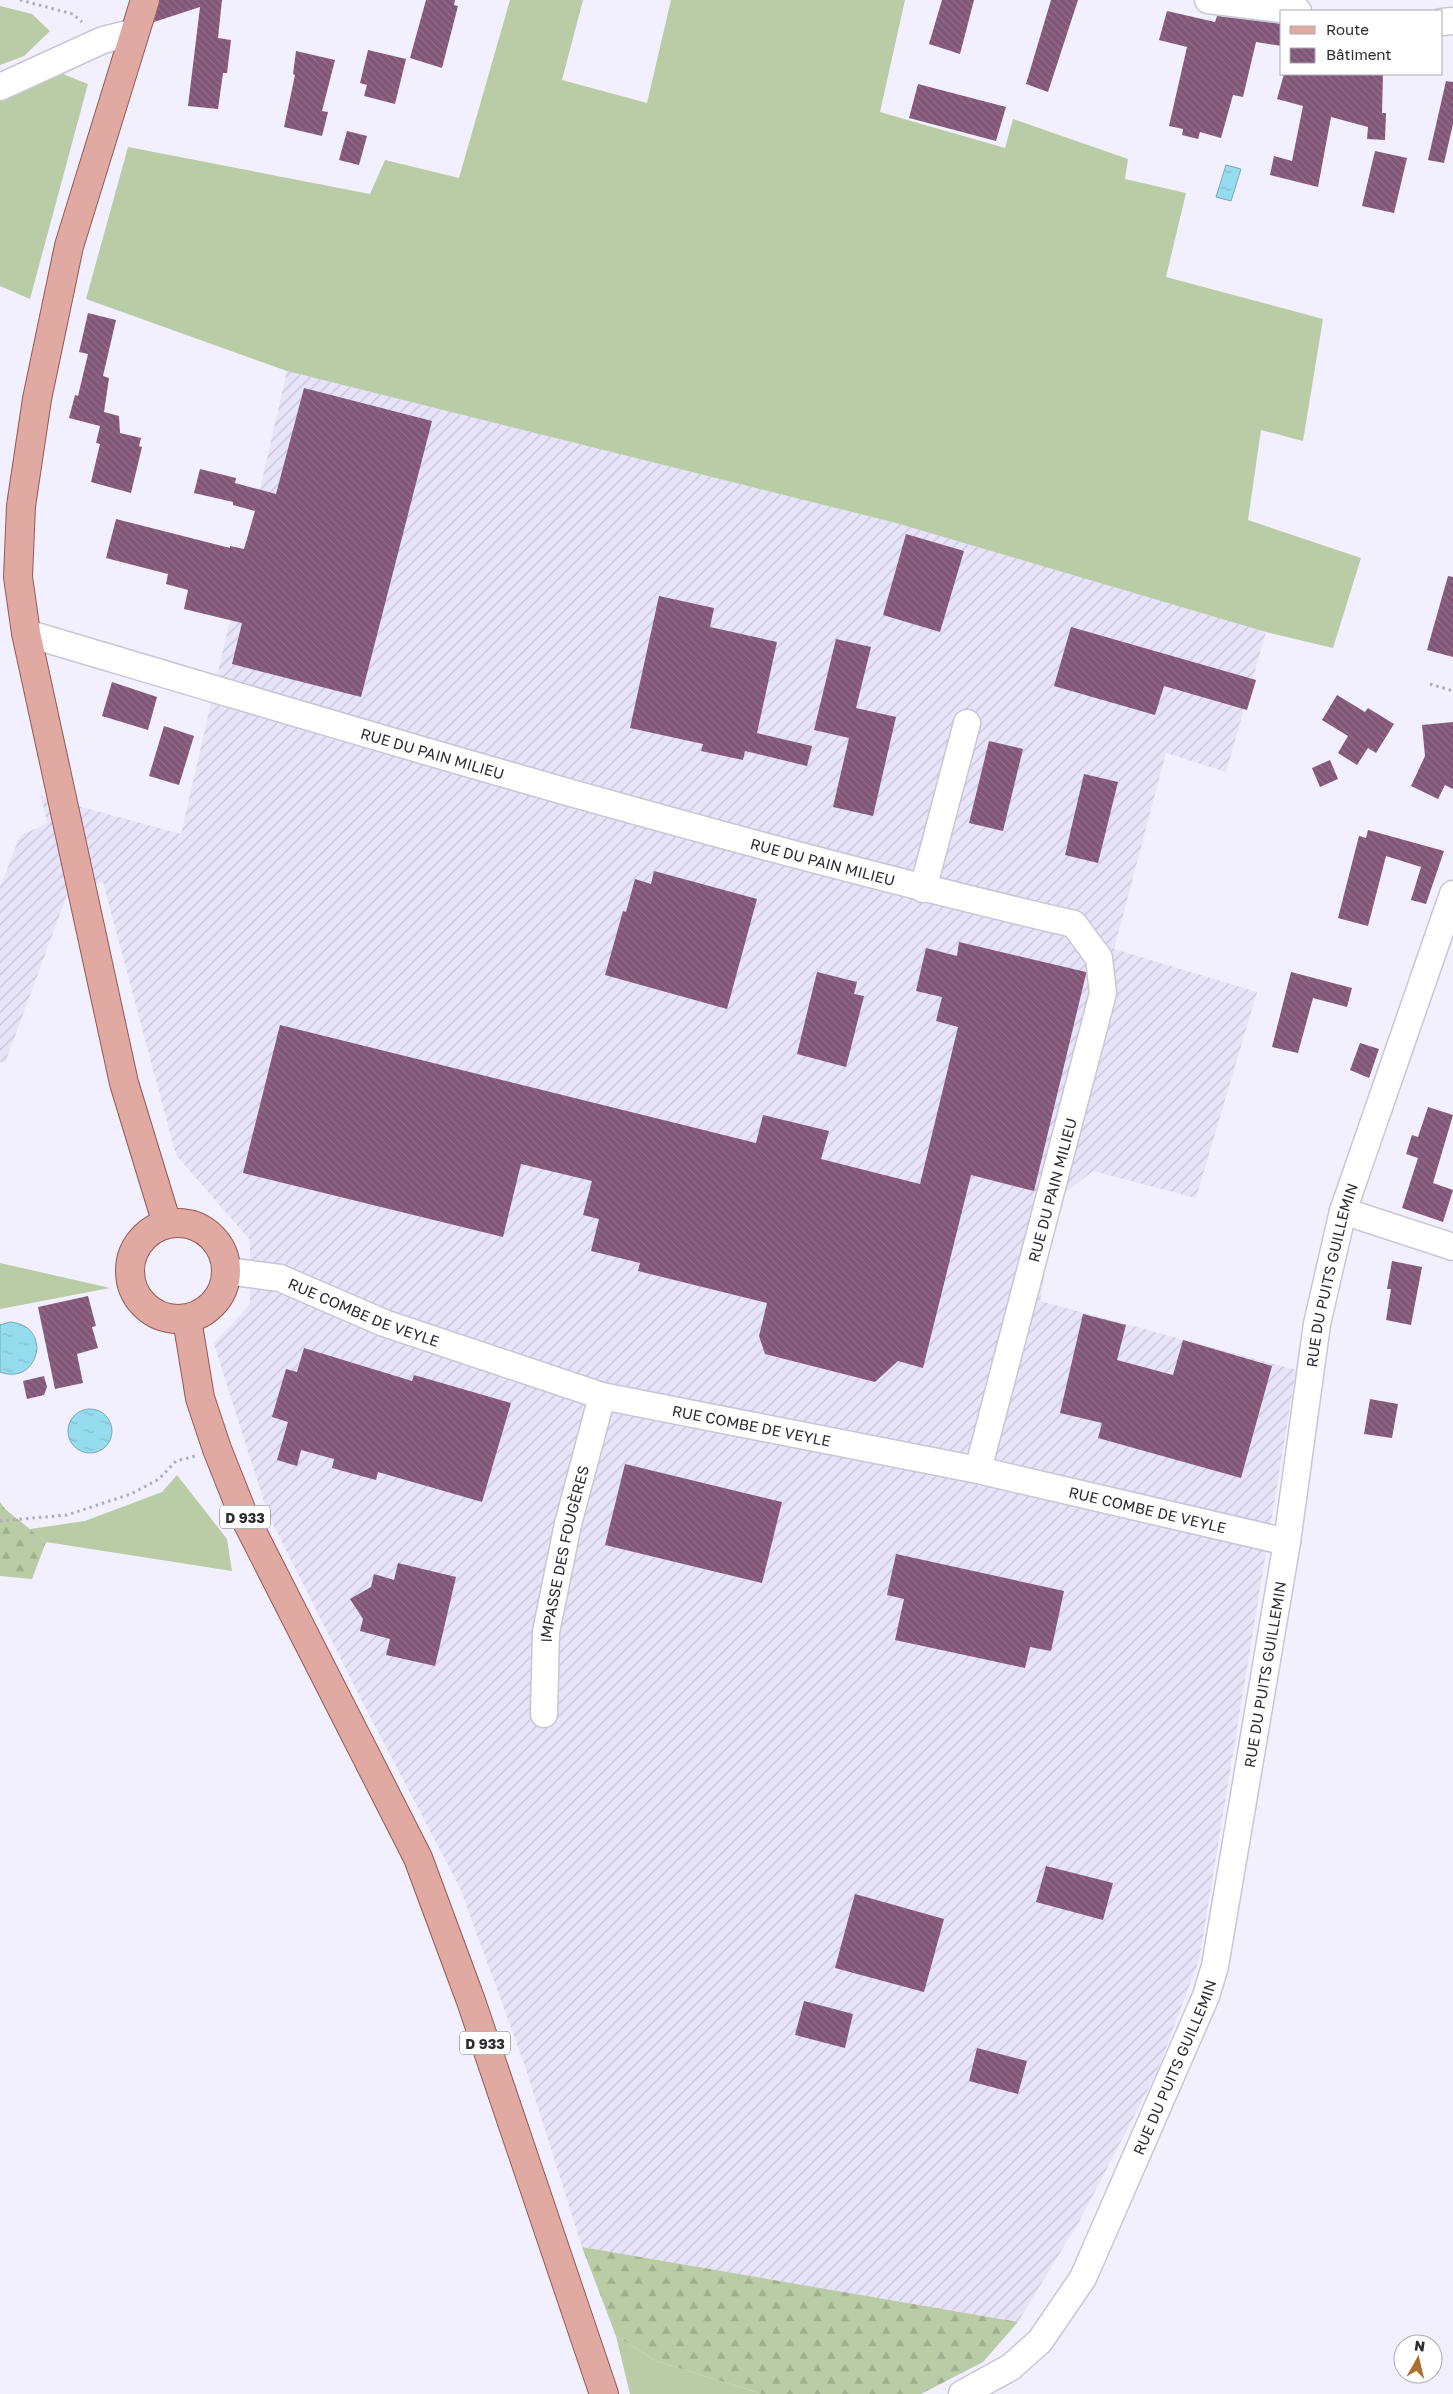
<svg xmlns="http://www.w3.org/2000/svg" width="1453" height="2394" viewBox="0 0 1453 2394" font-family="'Golos Text',sans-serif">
  <defs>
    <pattern id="industrial-furrows" width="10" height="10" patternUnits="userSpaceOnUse" patternTransform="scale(1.25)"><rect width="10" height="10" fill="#e7e3f9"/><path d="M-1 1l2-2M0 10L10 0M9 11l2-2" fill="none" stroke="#c6c3d6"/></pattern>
    <pattern id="forest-firs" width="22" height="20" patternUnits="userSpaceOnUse" patternTransform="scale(1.25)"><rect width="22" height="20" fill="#bacca5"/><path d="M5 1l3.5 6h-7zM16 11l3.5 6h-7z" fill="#a0af8e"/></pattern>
    <pattern id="water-ripples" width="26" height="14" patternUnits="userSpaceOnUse" patternTransform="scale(1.25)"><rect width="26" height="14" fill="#95ddee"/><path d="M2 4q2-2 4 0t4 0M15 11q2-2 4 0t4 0" fill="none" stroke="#81becd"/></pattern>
    <pattern id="building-back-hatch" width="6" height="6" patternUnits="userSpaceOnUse" patternTransform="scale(1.25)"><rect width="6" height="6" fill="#825679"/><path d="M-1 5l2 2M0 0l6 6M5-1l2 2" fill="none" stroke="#92708b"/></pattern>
  </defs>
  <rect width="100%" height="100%" fill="#f2efff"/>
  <polygon fill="url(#industrial-furrows)" points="287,371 896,523 1266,632 1226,772 1166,753 1114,949 1257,992 1196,1198 1093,1171 1057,1199 1040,1301 1296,1370 1199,1960 1156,2074 1080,2220 1018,2322 582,2247 525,2066 460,1888 365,1707 268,1514 214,1344 250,1304 250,1240 176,1155 103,882 67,895 5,1063 0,1062 0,887 20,836 47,823 41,796 181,834"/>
  <g fill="#bacca5">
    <polygon points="510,0 583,0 562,80 647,103 671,0 905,0 880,112 1005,148 1013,119 1128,159 1125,179 1186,193 1166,277 1323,319 1303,441 1261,430 1248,520 1361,558 1333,648 1266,632 896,523 287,371 86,299 128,147 370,194 385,160 459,178"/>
    <polygon points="0,6 32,14 50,31 24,56 0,65"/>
    <polygon points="58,72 88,84 30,299 0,286 0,101"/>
    <polygon points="0,1263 110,1288 0,1309"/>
    <polygon points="177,1475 227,1539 232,1571 46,1542 30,1529 85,1521 162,1492"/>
    <polygon points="616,2336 656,2361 762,2394 630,2394"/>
  </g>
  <g fill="url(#forest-firs)">
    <polygon points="0,1502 5,1509 46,1542 32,1579 0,1576"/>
    <polygon points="582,2247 1018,2322 983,2362 921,2394 762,2394 656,2361 616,2336"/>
  </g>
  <g fill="url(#water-ripples)" stroke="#76a8b6">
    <polygon points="1226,165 1241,169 1231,201 1216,197"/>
    <path d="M 10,1322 C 27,1324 36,1332 37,1349 C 34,1369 19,1379 0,1372 L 0,1325 Z"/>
    <circle cx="90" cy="1431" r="22"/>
  </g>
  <g fill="url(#building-back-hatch)">
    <polygon points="160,0 222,0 218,38 231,40 227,73 223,73 218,109 188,106 200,7 154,22"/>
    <polygon points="426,0 455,0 454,5 458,6 442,68 410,58"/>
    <polygon points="942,0 974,0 960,54 929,44"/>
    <polygon points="1051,0 1078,0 1048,92 1026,84"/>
    <polygon points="1167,11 1215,22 1217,16 1282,24 1282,46 1256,42 1243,97 1233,95 1221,138 1200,132 1198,139 1182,135 1183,129 1169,126 1187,47 1159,40"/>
    <polygon points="368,50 406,59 395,104 364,96 367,85 360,83"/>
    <polygon points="296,51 335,60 322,111 328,112 322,136 284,127 295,75 293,74"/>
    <polygon points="1284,74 1383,74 1382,113 1386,113 1385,140 1367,139 1368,127 1331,117 1318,187 1270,175 1274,156 1292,161 1303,106 1277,99"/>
    <polygon points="1446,81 1453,82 1453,124 1444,163 1428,160"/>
    <polygon points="918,84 1006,107 996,141 909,118"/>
    <polygon points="347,131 367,136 359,165 339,160"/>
    <polygon points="1375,151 1407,158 1394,213 1362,206"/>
    <polygon points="88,313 116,320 103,376 109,378 104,412 119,416 120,433 141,438 139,446 142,447 131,493 91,482 100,444 96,443 100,426 69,418 75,395 78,396 88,354 79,352"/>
    <polygon points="304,388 432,421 361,697 232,664 242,623 184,609 188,590 166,584 168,574 106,558 116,519 230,548 230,546 244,549 255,511 233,505 233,502 194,493 200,469 236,478 235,483 276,494"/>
    <polygon points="906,534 964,551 940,632 883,615"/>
    <polygon points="1448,576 1453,577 1453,657 1427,650"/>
    <polygon points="659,596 714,608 710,627 777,642 757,733 812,746 807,766 745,751 743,760 701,751 703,744 630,728"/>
    <polygon points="1071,627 1256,680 1247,710 1164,686 1155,715 1054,686"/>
    <polygon points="836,639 871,647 856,708 896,717 873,816 833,807 849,738 814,730"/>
    <polygon points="112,682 157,697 148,730 102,716"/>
    <polygon points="1337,695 1365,712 1368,708 1394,724 1376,753 1368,748 1357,765 1338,753 1348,736 1322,720"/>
    <polygon points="1453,722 1453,789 1445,785 1438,799 1411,786 1425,756 1422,725"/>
    <polygon points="164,726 194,736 179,785 149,776"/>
    <polygon points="989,741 1023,749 1003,831 969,823"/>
    <polygon points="1330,760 1338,779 1320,787 1312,768"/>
    <polygon points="1084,774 1118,782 1098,863 1065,855"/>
    <polygon points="1368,830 1444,851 1426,904 1411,900 1421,867 1386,856 1368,926 1338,918 1359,836 1366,838"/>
    <polygon points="654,871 757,899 727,1009 605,975 623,911 626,912 635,879 651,884"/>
    <polygon points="959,942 1086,972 1086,974 1034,1191 971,1175 923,1368 898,1361 875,1382 765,1354 759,1336 767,1303 638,1271 640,1263 591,1251 599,1219 583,1215 592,1181 521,1164 503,1237 243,1173 280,1025 756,1143 763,1115 829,1131 821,1159 920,1184 958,1027 936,1021 942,997 916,991 926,948 957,956"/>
    <polygon points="817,972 857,982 854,994 864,996 846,1067 797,1054"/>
    <polygon points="1291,972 1352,988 1347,1007 1313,998 1298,1053 1272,1047"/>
    <polygon points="1360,1043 1379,1049 1369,1078 1350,1070"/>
    <polygon points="1428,1107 1453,1115 1433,1183 1453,1190 1443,1222 1402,1208 1418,1158 1406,1154 1412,1135 1418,1137"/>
    <polygon points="1392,1261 1422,1267 1411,1325 1386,1320 1391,1289 1387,1289"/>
    <polygon points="88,1296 96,1326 92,1327 98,1348 77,1354 83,1383 55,1389 38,1307"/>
    <polygon points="1083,1314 1126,1325 1117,1360 1173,1375 1183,1340 1272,1366 1241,1478 1098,1438 1102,1423 1060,1413"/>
    <polygon points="304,1348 412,1381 414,1375 511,1403 482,1502 378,1472 376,1480 332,1468 334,1459 301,1450 297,1466 277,1460 288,1422 272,1417 286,1369 297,1372"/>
    <polygon points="44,1376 47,1387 44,1395 27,1399 23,1381"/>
    <polygon points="1370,1399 1398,1404 1392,1438 1364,1434"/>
    <polygon points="625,1464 782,1502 762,1583 605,1545"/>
    <polygon points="896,1554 1064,1591 1051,1651 1030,1647 1025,1668 895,1640 904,1599 887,1595"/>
    <polygon points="398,1563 456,1577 435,1666 386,1655 390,1639 360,1631 363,1619 350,1599 371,1587 374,1574 394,1580"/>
    <polygon points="1046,1866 1113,1883 1103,1920 1036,1902"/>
    <polygon points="855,1894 944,1919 924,1992 835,1968"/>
    <polygon points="804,2001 853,2014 845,2048 795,2035"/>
    <polygon points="977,2048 1027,2061 1018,2094 969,2081"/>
  </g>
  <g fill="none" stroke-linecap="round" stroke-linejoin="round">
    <g stroke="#c9c6d5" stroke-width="29">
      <g id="minor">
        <polyline points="1208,0 1298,11"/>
        <polyline points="1442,22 1453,21"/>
        <polyline points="0,87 103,40 135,32"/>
        <path id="s1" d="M 26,633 C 373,736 721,842 1074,924 L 1099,958 L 1103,993 L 978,1470"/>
        <polyline points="923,889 967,723"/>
        <polyline points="1343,1211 1453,1247"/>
        <path id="s2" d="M 227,1271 L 280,1278 L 384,1323 L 602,1396 L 978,1470 L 1287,1542"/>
        <path id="s3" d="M 544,1714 L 546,1632 L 568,1524 L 602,1396"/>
        <path id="s4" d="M 962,2394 L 1011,2367 L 1040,2341 L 1083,2278 L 1206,1996 L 1215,1966 L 1287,1542 L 1317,1324 L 1343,1211 L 1453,894"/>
      </g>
    </g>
    <g stroke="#945a53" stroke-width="30">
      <g id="major">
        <polyline points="145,0 69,246 37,399 21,506 18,577 26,633 124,1083 167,1224"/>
        <circle cx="178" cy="1271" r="48"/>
        <polyline points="187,1319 200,1398 217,1449 242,1512 418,1858 471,2001 604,2394"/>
      </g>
    </g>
    <g stroke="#afadb9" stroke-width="3" stroke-dasharray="2.5 4" stroke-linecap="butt">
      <polyline points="20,0 73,14 82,22"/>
      <polyline points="1430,684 1453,691"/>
      <polyline points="0,1521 67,1515 131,1494 159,1479 176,1461 195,1456"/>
    </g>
    <use href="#minor" stroke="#fff" stroke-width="26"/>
    <use href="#major" stroke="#e0aaa3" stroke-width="28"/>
  </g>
  <g text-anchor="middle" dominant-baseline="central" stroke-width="5" stroke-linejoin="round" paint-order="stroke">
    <g fill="#fff" stroke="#6c6b70" stroke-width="1">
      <rect x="220" y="1505.5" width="50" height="23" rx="4"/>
      <rect x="460" y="2031.5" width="50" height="23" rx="4"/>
    </g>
    <g font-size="14" font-weight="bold" fill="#2d2c32">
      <text x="245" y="1517">D 933</text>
      <text x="485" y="2043">D 933</text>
    </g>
    <g font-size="15" fill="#2d2c32" stroke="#fff">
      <text stroke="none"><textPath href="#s1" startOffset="424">RUE DU PAIN MILIEU</textPath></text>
      <text stroke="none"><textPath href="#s1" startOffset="829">RUE DU PAIN MILIEU</textPath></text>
      <text transform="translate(1052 1190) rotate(-75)">RUE DU PAIN MILIEU</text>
      <text stroke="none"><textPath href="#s4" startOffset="1211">RUE DU PUITS GUILLEMIN</textPath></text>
      <text stroke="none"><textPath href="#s2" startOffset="144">RUE COMBE DE VEYLE</textPath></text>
      <text stroke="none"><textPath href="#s2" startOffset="549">RUE COMBE DE VEYLE</textPath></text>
      <text stroke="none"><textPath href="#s2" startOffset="954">RUE COMBE DE VEYLE</textPath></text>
      <text stroke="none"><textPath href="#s3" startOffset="162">IMPASSE DES FOUGÈRES</textPath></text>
      <text stroke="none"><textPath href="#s4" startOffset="806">RUE DU PUITS GUILLEMIN</textPath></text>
      <text stroke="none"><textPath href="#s4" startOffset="401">RUE DU PUITS GUILLEMIN</textPath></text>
    </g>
  </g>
  <rect x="1280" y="10" width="162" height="65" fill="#ffffff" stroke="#ababad"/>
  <rect x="1290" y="26" width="25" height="8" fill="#e0aaa3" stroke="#ababad"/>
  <text x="1326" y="35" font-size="15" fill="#2d2c32">Route</text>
  <rect x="1290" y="48" width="25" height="15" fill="url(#building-back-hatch)" stroke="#ababad"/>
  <text x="1326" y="60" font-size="15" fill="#2d2c32">Bâtiment</text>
  <g transform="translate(1418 2359) rotate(8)"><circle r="24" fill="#ffffff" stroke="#ababad"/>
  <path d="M0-4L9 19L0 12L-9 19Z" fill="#ac6f32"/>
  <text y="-8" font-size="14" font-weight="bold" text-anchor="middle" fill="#2d2c32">N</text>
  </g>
</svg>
